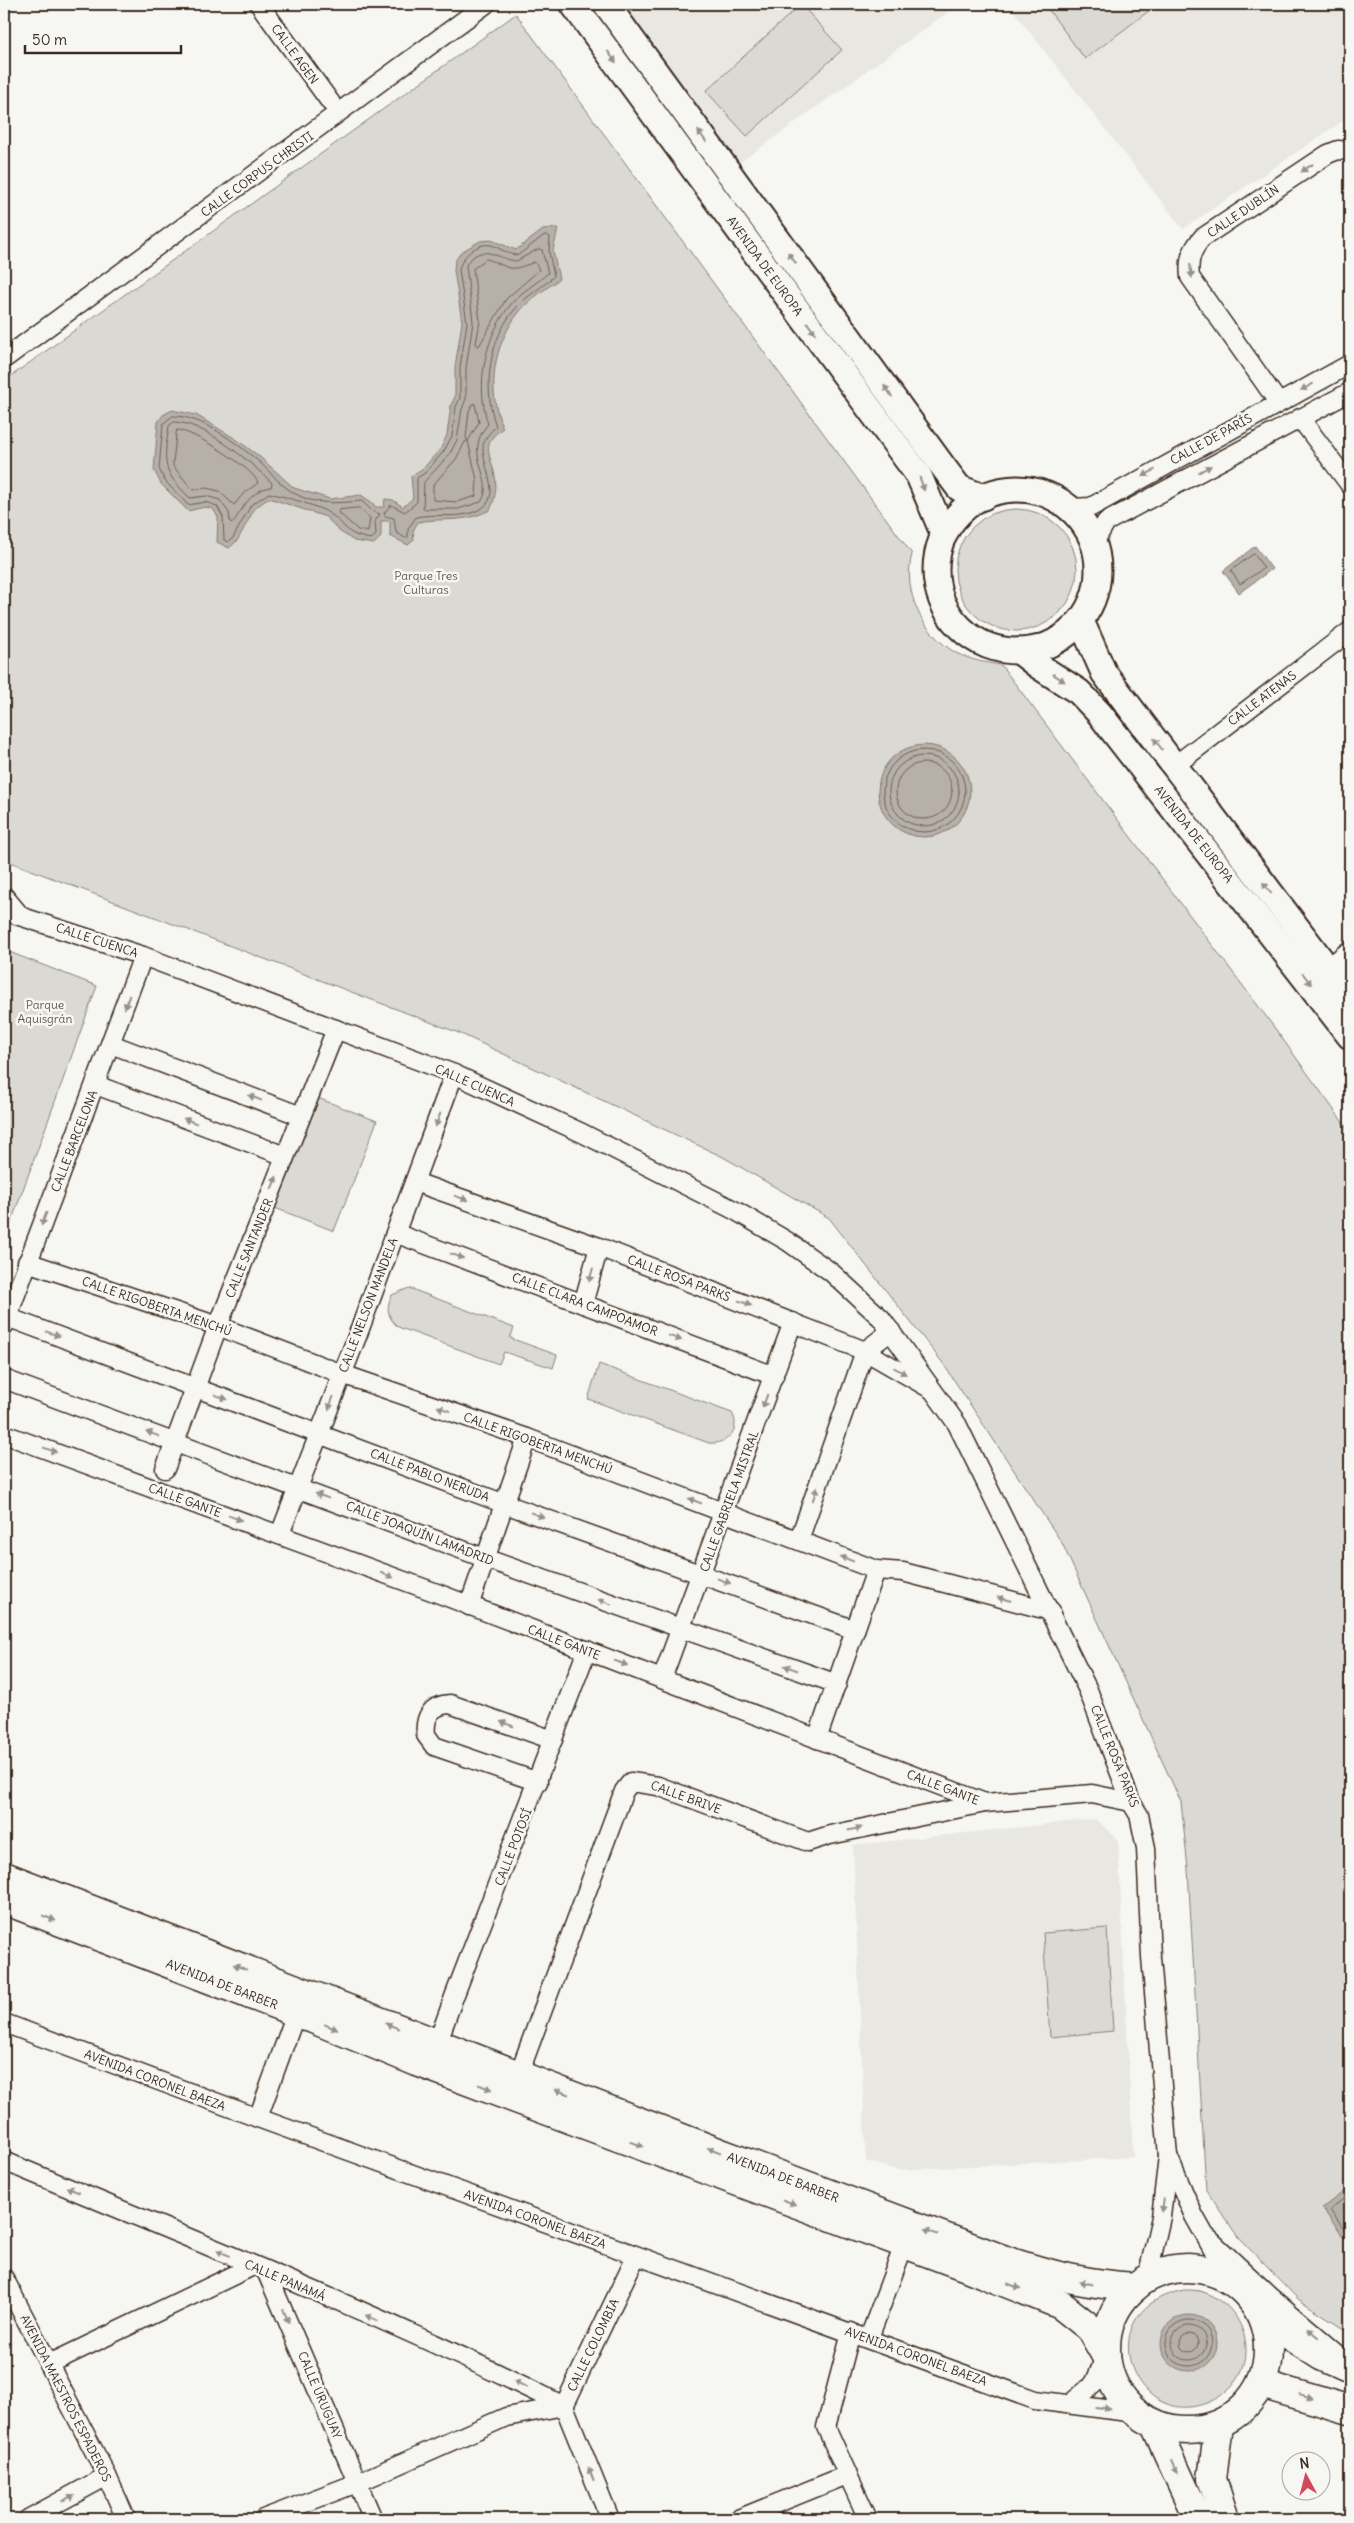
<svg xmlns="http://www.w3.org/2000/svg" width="1354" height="2523" viewBox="0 0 1354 2523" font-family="Delius,sans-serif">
  <rect width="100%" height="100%" fill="#f6f6f2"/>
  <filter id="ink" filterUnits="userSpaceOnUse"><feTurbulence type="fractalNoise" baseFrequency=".02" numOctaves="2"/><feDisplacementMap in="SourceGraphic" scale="10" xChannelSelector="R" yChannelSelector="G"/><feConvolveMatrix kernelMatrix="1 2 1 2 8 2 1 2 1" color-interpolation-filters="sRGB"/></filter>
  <g filter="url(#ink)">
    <g fill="#e8e7e2">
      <polygon points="624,4 959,4 739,163"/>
      <polygon points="1008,4 1350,4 1350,116 1183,229"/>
      <polygon points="1095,1819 1118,1840 1133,2157 897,2170 866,2161 853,1845"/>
    </g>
    <g fill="#dad9d3" stroke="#8a8278">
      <polygon points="801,4 842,50 747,136 706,91"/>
      <polygon points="1046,4 1158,4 1085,59 1045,5"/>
      <path d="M 516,14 L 912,554 C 902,592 922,633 956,653 C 971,660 986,663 1001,665 L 1271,1023 L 1350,1132 L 1350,2332 L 1298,2299 L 1238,2237 L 1206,2190 L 1188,1869 L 1181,1802 L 1062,1543 L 942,1362 L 829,1218 L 723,1157 L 459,1033 L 10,862 L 4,855 L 4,381 Z"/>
      <circle cx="1016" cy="570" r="61"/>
      <polygon points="4,950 97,986 4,1242"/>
      <polygon points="318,1098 377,1121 334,1231 275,1208"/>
      <path d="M 409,1288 L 514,1328 L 510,1338 L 557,1355 L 553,1368 L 504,1352 L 499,1364 L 398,1327 C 388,1318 385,1308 392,1295 Z"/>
      <path d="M 599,1364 L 732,1413 C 742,1430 726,1445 709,1443 L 588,1399 Z"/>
      <polygon points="1107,1928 1113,2031 1050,2037 1043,1933"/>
      <path d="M 1184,2290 C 1190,2290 1198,2290 1203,2292 C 1234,2301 1254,2337 1243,2368 C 1237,2383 1224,2396 1209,2402 C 1134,2434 1085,2309 1184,2290 Z"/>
    </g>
    <g fill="#b6b0a9" stroke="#857a71">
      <path d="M 558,228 L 553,251 L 559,279 C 546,289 531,298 520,311 C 493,344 486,390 503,428 C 480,444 490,453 495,476 C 497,488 495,500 490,510 C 461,524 447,517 418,522 L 413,531 L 414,540 L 408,545 L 390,536 L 390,521 L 381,521 L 381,537 L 374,544 L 354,541 L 339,531 L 326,517 L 269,498 L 255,508 L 237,541 L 229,548 L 217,542 L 218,517 L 213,509 L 205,507 L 188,511 L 161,484 L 154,470 L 158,422 L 163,415 L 172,410 L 196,415 L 236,439 L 260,457 L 294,488 L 330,499 L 361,495 L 373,503 L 375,507 L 384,507 L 385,499 L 393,500 L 403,507 L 413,498 L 411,476 L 422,470 L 441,448 L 447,435 L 451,405 L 455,397 L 455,367 L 462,322 L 454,270 L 455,261 L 461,252 L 480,241 L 491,240 L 516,250 L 543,230 Z"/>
      <polygon points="1255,546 1272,569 1239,593 1223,571"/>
      <circle cx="924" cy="791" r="46"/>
      <polygon points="1350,2187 1350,2246 1322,2208"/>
      <circle cx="1189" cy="2343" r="28"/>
    </g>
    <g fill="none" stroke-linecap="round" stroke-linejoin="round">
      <g stroke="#6c6056" stroke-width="1">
        <path d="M 545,235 L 550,237 L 549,252 L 554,276 C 543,287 529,294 518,306 C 489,336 482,387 496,426 C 491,432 483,438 483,448 C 483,471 506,501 474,512 C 456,519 435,513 416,517 L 408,529 L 408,537 L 405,538 L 396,532 L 394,518 L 385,516 L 384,513 L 391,505 L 405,512 L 417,502 L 417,478 L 425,473 L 444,451 L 452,436 L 456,407 L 460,398 L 460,367 L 467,323 L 459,270 C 461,257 477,242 491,245 C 501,248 507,255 518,255 Z"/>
        <path d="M 539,249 L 542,250 L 548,273 C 536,284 522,291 512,303 C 485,335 475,384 488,424 C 461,455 497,478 481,502 L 458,509 L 423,509 L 424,482 L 449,455 L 457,440 L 462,409 L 466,399 L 466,368 L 473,322 L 466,265 C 482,241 496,259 516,261 Z"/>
        <path d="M 487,259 C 514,268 505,273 535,262 L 539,270 L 506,299 L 479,346 L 476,344 L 480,321 L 473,269 Z"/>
        <polygon points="475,404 479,422 468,441 466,438 469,411 472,405"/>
        <path d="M 173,416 C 202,416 235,442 257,460 C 269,470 278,483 291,491 C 312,506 338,503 362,501 L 372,511 L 380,514 L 375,521 L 376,535 L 371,539 C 342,534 349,526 329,513 C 318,506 283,496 269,493 L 251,505 L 233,538 L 228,542 L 224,540 L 223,517 L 217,506 L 205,502 L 188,505 L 165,481 L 159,469 L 163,424 Z"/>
        <path d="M 174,422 C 204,422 251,462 272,483 L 271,487 C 251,490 243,508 233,523 L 230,522 L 229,513 L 220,500 L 206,496 L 190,498 C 162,471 163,464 169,426 Z"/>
        <path d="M 177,430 C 192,430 255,469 258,483 L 243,494 L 234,505 L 219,491 L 206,488 L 193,490 L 173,466 Z"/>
        <polygon points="468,441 477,480 476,496 457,502 433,500 433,485 456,459 465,442"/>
        <polygon points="359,508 370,518 368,532 358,530 339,513 340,510"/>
        <polygon points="1254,554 1264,568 1240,584 1231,571"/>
        <circle cx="924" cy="791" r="41"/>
        <circle cx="924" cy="791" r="35"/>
        <circle cx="924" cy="791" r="28"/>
        <polyline points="1350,2193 1330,2210 1350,2238"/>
        <circle cx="1189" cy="2343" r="23"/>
        <circle cx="1189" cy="2343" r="17"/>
        <circle cx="1189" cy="2343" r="9"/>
      </g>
      <g stroke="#3b2a1e" stroke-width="21">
        <g id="street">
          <polyline points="259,4 331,103"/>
          <polyline points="4,359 486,4"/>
          <path d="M 1278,402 L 1190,277 C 1188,260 1191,251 1202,238 L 1328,154 L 1338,150 L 1350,151"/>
          <polyline points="1300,418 1350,485"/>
          <polyline points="1070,508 1091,507 1350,364"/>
          <polyline points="1094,543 1106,522 1350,392"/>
          <polyline points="1174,766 1350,631"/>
          <polyline points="4,896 19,914"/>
          <polyline points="4,911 143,956 454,1074 582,1133 736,1211 787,1241 831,1272 881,1318 957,1424 1088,1690 1131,1802 1139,1815 1146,1848 1151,1957 1168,2156 1161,2217 1147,2278"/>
          <polyline points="1328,968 1350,950"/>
          <polyline points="111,1044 301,1116"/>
          <polyline points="96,1085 285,1156"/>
          <polyline points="415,1182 599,1247 819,1333 865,1351 929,1388"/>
          <polyline points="395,1233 774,1376"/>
          <polyline points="27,1262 218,1326 342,1374 527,1438 876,1570 903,1572 1051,1611"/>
          <polyline points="583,1304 599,1247"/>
          <polyline points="7,1317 505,1504 855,1630"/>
          <polyline points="4,1326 143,956"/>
          <polyline points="4,1379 487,1559 837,1684"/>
          <polyline points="4,1434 437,1593 985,1803 1092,1794 1131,1802"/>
          <polyline points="165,1469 218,1326 336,1029"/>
          <polyline points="280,1534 358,1334 454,1074"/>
          <polyline points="799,1540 865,1351 891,1331"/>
          <polyline points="469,1606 527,1438"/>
          <polyline points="662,1679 793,1322"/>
          <polyline points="817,1739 876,1570"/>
          <path d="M 538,1782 L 434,1746 L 426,1735 C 424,1717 431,1705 450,1704 L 553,1740"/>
          <polyline points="4,2023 258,2118 1035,2400 1136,2413"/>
          <polyline points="438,2052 437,2044 454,1997 587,1650"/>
          <polyline points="520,2076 523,2063 624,1791 631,1782 658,1786 808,1842 830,1835 985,1803"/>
          <polyline points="258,2118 296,2013"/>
          <polyline points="1168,2156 1194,2216 1230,2280"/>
          <path d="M 4,2161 C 191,2240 382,2314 564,2406"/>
          <polyline points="1208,2238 1269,2295 1340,2356"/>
          <polyline points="266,2271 373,2519"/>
          <polyline points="4,2278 107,2476 126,2519"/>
          <polyline points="851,2332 826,2427 868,2519"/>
          <polyline points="869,2338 904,2245"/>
          <polyline points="49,2364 253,2266"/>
          <polyline points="1070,2404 1094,2384 1106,2356"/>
          <polyline points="28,2519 107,2476"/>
          <polyline points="263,2519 357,2483 506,2417 564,2406"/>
          <polyline points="610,2519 564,2406 636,2256"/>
          <polyline points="738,2519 847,2475"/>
        </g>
      </g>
      <g stroke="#3b2a1e" stroke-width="29">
        <g id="secondary">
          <polyline points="573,4 919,476 944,535"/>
          <polyline points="606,4 944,468 959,488 983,497"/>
          <circle cx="1017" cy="570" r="81"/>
          <polyline points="1081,621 1104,673 1350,998"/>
          <polyline points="1019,651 1037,665 1079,692 1099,713 1350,1036"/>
        </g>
      </g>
      <g stroke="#3b2a1e" stroke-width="31">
        <g id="primary">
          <path d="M 4,1876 L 718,2152 L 1008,2261 C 1053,2276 1088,2284 1135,2287"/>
          <polyline points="4,1900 313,2019 417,2062 969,2268 1061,2305 1090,2328 1106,2356"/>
          <circle cx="1187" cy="2349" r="81"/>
          <polyline points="1263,2319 1321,2356 1350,2369"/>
          <polyline points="1261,2384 1350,2410"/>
          <polyline points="1154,2423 1198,2519"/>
          <polyline points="1219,2424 1212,2479 1225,2519"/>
        </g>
      </g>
      <use href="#street" stroke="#f6f6f2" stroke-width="18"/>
      <use href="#secondary" stroke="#f6f6f2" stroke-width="25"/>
      <use href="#primary" stroke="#f6f6f2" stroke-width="28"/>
    </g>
    <defs><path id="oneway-solid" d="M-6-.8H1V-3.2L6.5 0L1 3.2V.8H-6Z" transform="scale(1.25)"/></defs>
    <g fill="#989088">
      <use href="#oneway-solid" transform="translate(612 57) rotate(54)"/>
      <use href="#oneway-solid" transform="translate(702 136) rotate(-126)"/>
      <use href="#oneway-solid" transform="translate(1307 168) rotate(146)"/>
      <use href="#oneway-solid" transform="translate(792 258) rotate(-126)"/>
      <use href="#oneway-solid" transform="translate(1191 271) rotate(82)"/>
      <use href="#oneway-solid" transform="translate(811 328) rotate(54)"/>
      <use href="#oneway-solid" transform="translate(1307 387) rotate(152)"/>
      <use href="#oneway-solid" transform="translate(888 391) rotate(-126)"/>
      <use href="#oneway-solid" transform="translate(1205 469) rotate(-28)"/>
      <use href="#oneway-solid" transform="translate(1149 473) rotate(151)"/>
      <use href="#oneway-solid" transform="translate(922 484) rotate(70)"/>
      <use href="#oneway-solid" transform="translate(1059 678) rotate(33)"/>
      <use href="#oneway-solid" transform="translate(1158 744) rotate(-127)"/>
      <use href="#oneway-solid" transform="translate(1267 888) rotate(-127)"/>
      <use href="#oneway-solid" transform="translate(1307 979) rotate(53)"/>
      <use href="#oneway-solid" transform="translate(127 1002) rotate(110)"/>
      <use href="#oneway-solid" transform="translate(255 1098) rotate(-159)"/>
      <use href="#oneway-solid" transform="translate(438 1120) rotate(110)"/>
      <use href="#oneway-solid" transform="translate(190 1121) rotate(-159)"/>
      <use href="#oneway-solid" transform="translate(274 1183) rotate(-68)"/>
      <use href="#oneway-solid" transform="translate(461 1198) rotate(19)"/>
      <use href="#oneway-solid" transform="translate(44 1219) rotate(111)"/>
      <use href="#oneway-solid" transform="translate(457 1256) rotate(20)"/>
      <use href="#oneway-solid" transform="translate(591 1275) rotate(106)"/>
      <use href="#oneway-solid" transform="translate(745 1303) rotate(21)"/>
      <use href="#oneway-solid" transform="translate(53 1334) rotate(20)"/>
      <use href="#oneway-solid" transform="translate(675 1338) rotate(20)"/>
      <use href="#oneway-solid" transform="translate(900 1371) rotate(30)"/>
      <use href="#oneway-solid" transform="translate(221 1397) rotate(20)"/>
      <use href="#oneway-solid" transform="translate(765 1401) rotate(110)"/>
      <use href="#oneway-solid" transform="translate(331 1403) rotate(111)"/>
      <use href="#oneway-solid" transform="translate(444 1409) rotate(-161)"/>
      <use href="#oneway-solid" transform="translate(153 1434) rotate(-160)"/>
      <use href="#oneway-solid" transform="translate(50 1450) rotate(20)"/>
      <use href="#oneway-solid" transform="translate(815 1494) rotate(-71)"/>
      <use href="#oneway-solid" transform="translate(322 1496) rotate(-159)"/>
      <use href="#oneway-solid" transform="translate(695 1501) rotate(-159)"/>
      <use href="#oneway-solid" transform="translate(537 1515) rotate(20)"/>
      <use href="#oneway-solid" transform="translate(235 1518) rotate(20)"/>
      <use href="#oneway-solid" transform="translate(847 1559) rotate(-159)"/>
      <use href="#oneway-solid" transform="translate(387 1575) rotate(21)"/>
      <use href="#oneway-solid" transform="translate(724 1581) rotate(20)"/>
      <use href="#oneway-solid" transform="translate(1004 1599) rotate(-165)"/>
      <use href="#oneway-solid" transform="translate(605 1602) rotate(-160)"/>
      <use href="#oneway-solid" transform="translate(621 1663) rotate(21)"/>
      <use href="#oneway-solid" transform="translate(791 1668) rotate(-161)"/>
      <use href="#oneway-solid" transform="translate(507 1724) rotate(-161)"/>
      <use href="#oneway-solid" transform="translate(855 1829) rotate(-12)"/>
      <use href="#oneway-solid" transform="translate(49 1918) rotate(21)"/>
      <use href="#oneway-solid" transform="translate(240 1967) rotate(-158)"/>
      <use href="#oneway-solid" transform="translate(392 2026) rotate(-159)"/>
      <use href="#oneway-solid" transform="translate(331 2027) rotate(22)"/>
      <use href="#oneway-solid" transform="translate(485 2087) rotate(21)"/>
      <use href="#oneway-solid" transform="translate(562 2092) rotate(-159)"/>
      <use href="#oneway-solid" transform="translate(637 2144) rotate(21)"/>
      <use href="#oneway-solid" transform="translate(714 2150) rotate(-159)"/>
      <use href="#oneway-solid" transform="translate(73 2190) rotate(-157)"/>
      <use href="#oneway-solid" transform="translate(789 2202) rotate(21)"/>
      <use href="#oneway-solid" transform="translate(1163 2205) rotate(97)"/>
      <use href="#oneway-solid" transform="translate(931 2232) rotate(-160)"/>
      <use href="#oneway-solid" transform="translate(223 2253) rotate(-157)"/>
      <use href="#oneway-solid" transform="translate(1086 2283) rotate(-168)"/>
      <use href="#oneway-solid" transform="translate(1014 2286) rotate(22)"/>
      <use href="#oneway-solid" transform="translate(286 2316) rotate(67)"/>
      <use href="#oneway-solid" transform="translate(372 2318) rotate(-156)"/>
      <use href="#oneway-solid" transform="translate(1313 2333) rotate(-140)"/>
      <use href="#oneway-solid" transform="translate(520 2384) rotate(-153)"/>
      <use href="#oneway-solid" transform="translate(1306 2396) rotate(16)"/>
      <use href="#oneway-solid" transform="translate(1103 2408) rotate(7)"/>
      <use href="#oneway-solid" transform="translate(1174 2467) rotate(65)"/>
      <use href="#oneway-solid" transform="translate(591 2474) rotate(-112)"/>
      <use href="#oneway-solid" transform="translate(68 2498) rotate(-29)"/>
    </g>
  </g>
  <g text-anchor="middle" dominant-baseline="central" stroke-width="5" stroke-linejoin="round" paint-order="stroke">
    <g font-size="12" fill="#3b2a1e" stroke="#f6f6f2">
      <text transform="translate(295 54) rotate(54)">CALLE AGEN</text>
      <text transform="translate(257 174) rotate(-36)">CALLE CORPUS CHRISTI</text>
      <text transform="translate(1243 211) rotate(-34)">CALLE DUBLÍN</text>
      <text transform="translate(765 266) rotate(54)">AVENIDA DE EUROPA</text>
      <text transform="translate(1211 439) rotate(-29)">CALLE DE PARÍS</text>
      <text transform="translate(1262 698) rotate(-37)">CALLE ATENAS</text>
      <text transform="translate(1194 834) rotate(52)">AVENIDA DE EUROPA</text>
      <text transform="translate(97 940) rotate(18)">CALLE CUENCA</text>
      <text transform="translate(475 1085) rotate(24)">CALLE CUENCA</text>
      <text transform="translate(74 1141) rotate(-69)">CALLE BARCELONA</text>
      <text transform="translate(249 1248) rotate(-68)">CALLE SANTANDER</text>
      <text transform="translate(679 1278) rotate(21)">CALLE ROSA PARKS</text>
      <text transform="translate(585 1304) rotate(21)">CALLE CLARA CAMPOAMOR</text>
      <text transform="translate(368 1305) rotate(-69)">CALLE NELSON MANDELA</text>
      <text transform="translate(157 1306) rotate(19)">CALLE RIGOBERTA MENCHÚ</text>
      <text transform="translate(538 1443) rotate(20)">CALLE RIGOBERTA MENCHÚ</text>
      <text transform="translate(430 1475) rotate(21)">CALLE PABLO NERUDA</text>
      <text transform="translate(185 1500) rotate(20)">CALLE GANTE</text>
      <text transform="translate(729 1501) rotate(-70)">CALLE GABRIELA MISTRAL</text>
      <text transform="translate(420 1533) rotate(21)">CALLE JOAQUÍN LAMADRID</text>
      <text transform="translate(564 1642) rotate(21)">CALLE GANTE</text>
      <text transform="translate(1115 1756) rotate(68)">CALLE ROSA PARKS</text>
      <text transform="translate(943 1787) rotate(21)">CALLE GANTE</text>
      <text transform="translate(686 1797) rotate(20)">CALLE BRIVE</text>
      <text transform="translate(513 1847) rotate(-69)">CALLE POTOSÍ</text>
      <text transform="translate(222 1984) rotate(21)">AVENIDA DE BARBER</text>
      <text transform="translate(155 2080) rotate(21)">AVENIDA CORONEL BAEZA</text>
      <text transform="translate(783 2177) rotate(21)">AVENIDA DE BARBER</text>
      <text transform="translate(535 2219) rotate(20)">AVENIDA CORONEL BAEZA</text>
      <text transform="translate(285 2280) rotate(23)">CALLE PANAMÁ</text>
      <text transform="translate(593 2345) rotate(-64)">CALLE COLOMBIA</text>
      <text transform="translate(916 2356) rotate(20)">AVENIDA CORONEL BAEZA</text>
      <text transform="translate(320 2395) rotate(67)">CALLE URUGUAY</text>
      <text transform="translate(66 2398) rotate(63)">AVENIDA MAESTROS ESPADEROS</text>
    </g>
    <g font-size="12" fill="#63564b" stroke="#f6f6f2">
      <text x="426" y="575">Parque Tres<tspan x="426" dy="14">Culturas</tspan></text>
      <text x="45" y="1004">Parque<tspan x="45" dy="14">Aquisgrán</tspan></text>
    </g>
  </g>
  <rect width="1354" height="2523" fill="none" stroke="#f6f6f2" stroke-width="20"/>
  <rect x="10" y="10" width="1334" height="2503" fill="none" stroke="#3b2a1e" stroke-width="2" filter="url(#ink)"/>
  <g transform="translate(1306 2476) rotate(353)"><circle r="24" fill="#f6f6f2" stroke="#aba49d"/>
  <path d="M0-4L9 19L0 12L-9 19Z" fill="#d1495b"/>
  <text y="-8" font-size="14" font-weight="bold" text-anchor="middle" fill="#3b2a1e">N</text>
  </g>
  <path d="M25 45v8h156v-8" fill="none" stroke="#3b2a1e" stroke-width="2.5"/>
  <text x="32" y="45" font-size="15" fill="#3b2a1e" stroke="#f6f6f2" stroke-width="4" paint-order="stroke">50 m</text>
</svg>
